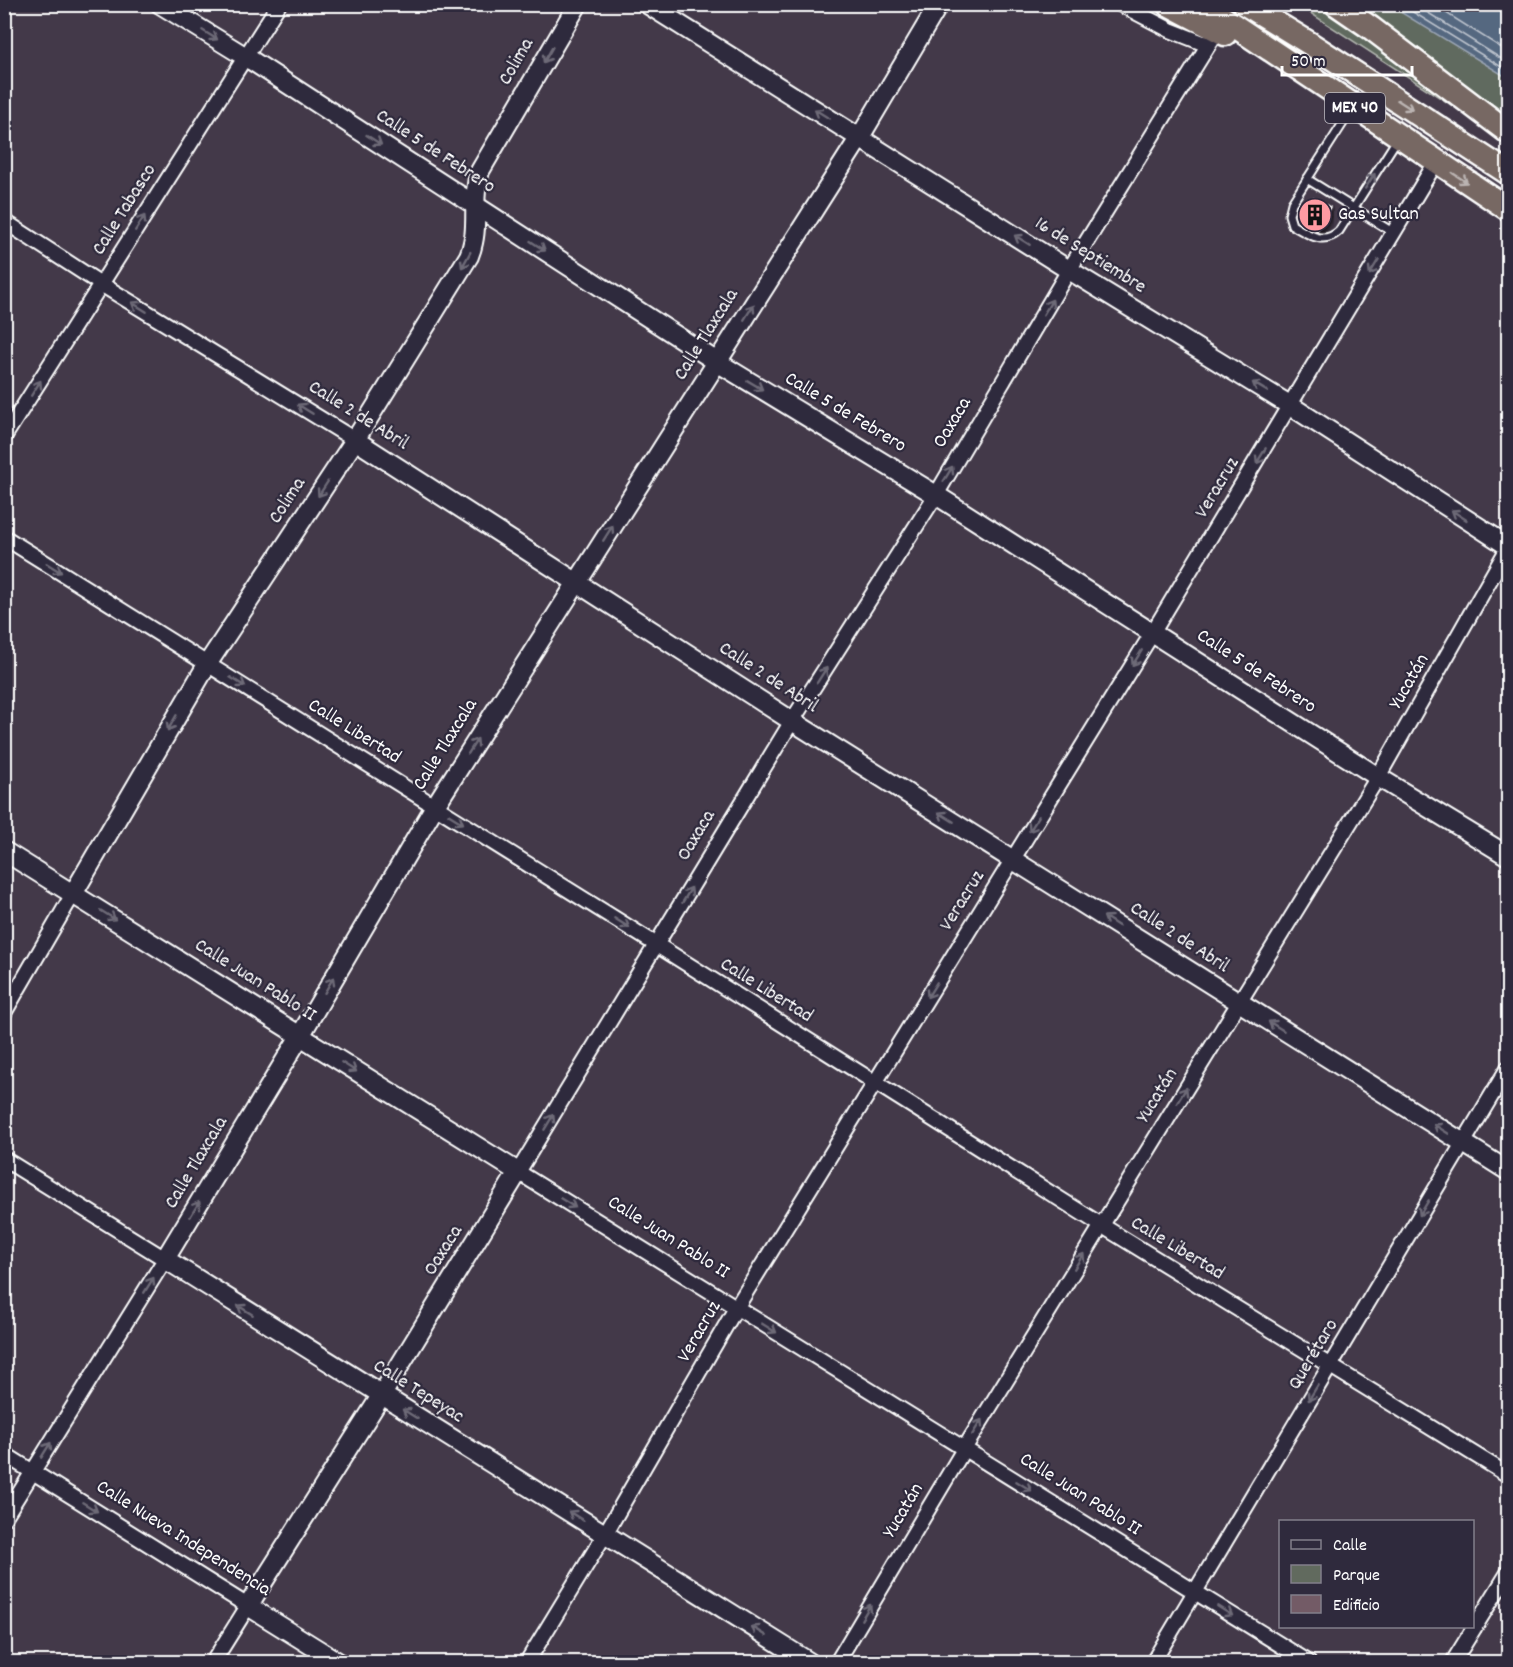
<svg xmlns="http://www.w3.org/2000/svg" width="1513" height="1667" viewBox="0 0 1513 1667" font-family="Dekko,sans-serif">
  <defs>
    <filter id="shadow"><feDropShadow dx="5.5" dy="5.5" stdDeviation="3" flood-color="#0009"/></filter>
  </defs>
  <rect width="100%" height="100%" fill="#433949"/>
  <filter id="ink" filterUnits="userSpaceOnUse"><feTurbulence type="fractalNoise" baseFrequency=".0167" numOctaves="2"/><feDisplacementMap in="SourceGraphic" scale="12" xChannelSelector="R" yChannelSelector="G"/><feConvolveMatrix kernelMatrix="1 2 1 2 8 2 1 2 1" color-interpolation-filters="sRGB"/></filter>
  <g filter="url(#ink)">
    <polygon fill="#616a5e" stroke="#b0b4ae" stroke-width="1.5" points="1298,5 1508,5 1508,142"/>
    <polygon fill="#556780" stroke="#99a4b3" stroke-width="1.5" points="1389,5 1508,5 1508,79 1508,78"/>
    <g fill="none" stroke-linecap="round" stroke-linejoin="round">
      <g stroke="#bbc2cc" stroke-width="1.5">
        <polyline points="1400,4 1508,71"/>
        <polyline points="1414,4 1508,63"/>
        <polyline points="1432,4 1508,52"/>
      </g>
    </g>
    <polygon fill="#735b66" stroke="#fff" stroke-width="1.5" filter="url(#shadow)" points="1313,198 1330,207 1317,231 1300,223"/>
    <g fill="none" stroke-linecap="round" stroke-linejoin="round">
      <g stroke="#fff" stroke-width="11">
        <g id="service">
          <path d="M 1352,109 L 1292,203 L 1289,215 L 1292,225 C 1308,234 1323,246 1339,231 L 1398,138"/>
          <polyline points="1307,179 1394,233"/>
        </g>
      </g>
      <g stroke="#fff" stroke-width="18">
        <g id="minor">
          <polyline points="1120,4 1170,30 1208,45"/>
          <polyline points="1217,31 1069,270 936,495 792,721 518,1172 1308,1662"/>
          <polyline points="4,221 101,284 355,440"/>
          <polyline points="4,437 279,4"/>
          <polyline points="4,537 657,945 1101,1225 1508,1475"/>
          <polyline points="4,1013 73,894"/>
          <polyline points="4,1159 165,1259 4,1518"/>
          <polyline points="4,1454 248,1606 213,1662"/>
          <polyline points="527,1662 605,1534 736,1308 1153,632 1436,162"/>
          <polyline points="837,1662 964,1449 1378,777 1508,548"/>
          <polyline points="1153,1662 1508,1068"/>
          <polyline points="1453,1662 1508,1573"/>
        </g>
      </g>
      <g stroke="#fff" stroke-width="22">
        <g id="tertiary">
          <polyline points="160,4 246,57 717,362 936,495 1378,777 1508,856"/>
          <polyline points="647,4 1069,270 1291,406 1508,546"/>
          <polyline points="355,440 792,721 1508,1171"/>
          <polyline points="4,851 518,1172 381,1396 248,1606 338,1662"/>
          <path d="M 73,894 L 208,663 L 355,440 L 469,256 C 481,226 470,203 480,171 L 578,4"/>
          <polyline points="809,1662 165,1259 300,1036 435,806 860,137 939,4"/>
        </g>
      </g>
      <g stroke="#fff" stroke-width="27">
        <g id="trunk">
          <polyline points="1168,4 1225,34"/>
          <polyline points="1202,4 1508,209"/>
          <polyline points="1245,4 1309,43 1508,173"/>
          <polyline points="1336,4 1371,28 1508,132"/>
        </g>
      </g>
      <use href="#service" stroke="#2f2a3d" stroke-width="7"/>
      <use href="#minor" stroke="#2f2a3d" stroke-width="14"/>
      <use href="#tertiary" stroke="#2f2a3d" stroke-width="18"/>
      <use href="#trunk" stroke="#776864" stroke-width="22"/>
    </g>
    <defs><path id="oneway-shaft" d="M-6 0H5M1.5-3L5.5 0L1.5 3" fill="none" stroke-width="1.6" stroke-linecap="round" stroke-linejoin="round" transform="scale(1.5)"/></defs>
    <g stroke="#6d6a77">
      <use href="#oneway-shaft" transform="translate(210 35) rotate(32)"/>
      <use href="#oneway-shaft" transform="translate(548 55) rotate(120)"/>
      <use href="#oneway-shaft" transform="translate(822 114) rotate(-148)"/>
      <use href="#oneway-shaft" transform="translate(374 140) rotate(33)"/>
      <use href="#oneway-shaft" transform="translate(1370 181) rotate(-57)"/>
      <use href="#oneway-shaft" transform="translate(140 223) rotate(-58)"/>
      <use href="#oneway-shaft" transform="translate(1022 240) rotate(-148)"/>
      <use href="#oneway-shaft" transform="translate(538 246) rotate(33)"/>
      <use href="#oneway-shaft" transform="translate(466 260) rotate(119)"/>
      <use href="#oneway-shaft" transform="translate(1374 267) rotate(121)"/>
      <use href="#oneway-shaft" transform="translate(139 307) rotate(-148)"/>
      <use href="#oneway-shaft" transform="translate(1048 307) rotate(-59)"/>
      <use href="#oneway-shaft" transform="translate(749 312) rotate(-58)"/>
      <use href="#oneway-shaft" transform="translate(755 385) rotate(31)"/>
      <use href="#oneway-shaft" transform="translate(1260 387) rotate(-149)"/>
      <use href="#oneway-shaft" transform="translate(36 388) rotate(-58)"/>
      <use href="#oneway-shaft" transform="translate(305 409) rotate(-148)"/>
      <use href="#oneway-shaft" transform="translate(1261 456) rotate(121)"/>
      <use href="#oneway-shaft" transform="translate(948 474) rotate(-59)"/>
      <use href="#oneway-shaft" transform="translate(323 489) rotate(123)"/>
      <use href="#oneway-shaft" transform="translate(1459 515) rotate(-147)"/>
      <use href="#oneway-shaft" transform="translate(608 533) rotate(-58)"/>
      <use href="#oneway-shaft" transform="translate(54 568) rotate(32)"/>
      <use href="#oneway-shaft" transform="translate(1137 658) rotate(122)"/>
      <use href="#oneway-shaft" transform="translate(822 675) rotate(-57)"/>
      <use href="#oneway-shaft" transform="translate(238 682) rotate(32)"/>
      <use href="#oneway-shaft" transform="translate(172 723) rotate(120)"/>
      <use href="#oneway-shaft" transform="translate(473 746) rotate(-58)"/>
      <use href="#oneway-shaft" transform="translate(946 817) rotate(-148)"/>
      <use href="#oneway-shaft" transform="translate(456 819) rotate(32)"/>
      <use href="#oneway-shaft" transform="translate(1034 824) rotate(122)"/>
      <use href="#oneway-shaft" transform="translate(687 895) rotate(-59)"/>
      <use href="#oneway-shaft" transform="translate(108 915) rotate(32)"/>
      <use href="#oneway-shaft" transform="translate(1111 921) rotate(-147)"/>
      <use href="#oneway-shaft" transform="translate(622 923) rotate(32)"/>
      <use href="#oneway-shaft" transform="translate(329 985) rotate(-60)"/>
      <use href="#oneway-shaft" transform="translate(932 990) rotate(122)"/>
      <use href="#oneway-shaft" transform="translate(1276 1026) rotate(-148)"/>
      <use href="#oneway-shaft" transform="translate(349 1067) rotate(32)"/>
      <use href="#oneway-shaft" transform="translate(1182 1095) rotate(-58)"/>
      <use href="#oneway-shaft" transform="translate(549 1122) rotate(-59)"/>
      <use href="#oneway-shaft" transform="translate(1441 1129) rotate(-148)"/>
      <use href="#oneway-shaft" transform="translate(568 1203) rotate(32)"/>
      <use href="#oneway-shaft" transform="translate(1424 1208) rotate(121)"/>
      <use href="#oneway-shaft" transform="translate(195 1209) rotate(-59)"/>
      <use href="#oneway-shaft" transform="translate(1079 1261) rotate(-58)"/>
      <use href="#oneway-shaft" transform="translate(149 1285) rotate(-58)"/>
      <use href="#oneway-shaft" transform="translate(245 1310) rotate(-148)"/>
      <use href="#oneway-shaft" transform="translate(769 1328) rotate(32)"/>
      <use href="#oneway-shaft" transform="translate(1313 1393) rotate(121)"/>
      <use href="#oneway-shaft" transform="translate(410 1414) rotate(-148)"/>
      <use href="#oneway-shaft" transform="translate(977 1427) rotate(-58)"/>
      <use href="#oneway-shaft" transform="translate(46 1450) rotate(-58)"/>
      <use href="#oneway-shaft" transform="translate(1024 1486) rotate(32)"/>
      <use href="#oneway-shaft" transform="translate(90 1507) rotate(32)"/>
      <use href="#oneway-shaft" transform="translate(576 1516) rotate(-148)"/>
      <use href="#oneway-shaft" transform="translate(1225 1611) rotate(32)"/>
      <use href="#oneway-shaft" transform="translate(866 1612) rotate(-59)"/>
      <use href="#oneway-shaft" transform="translate(759 1631) rotate(-148)"/>
    </g>
    <g stroke="#bbb4b2">
      <use href="#oneway-shaft" transform="translate(1405 105) rotate(33)"/>
      <use href="#oneway-shaft" transform="translate(1460 178) rotate(33)"/>
    </g>
  </g>
  <defs>
    <g id="building-disc" transform="scale(1.725)"><circle r="9.5" fill="#ff9aa2" stroke="#2f2a3d"/><path d="M-4-6H4V6H1V3H-1V6H-4ZM-2.5-4.3h1.7v1.8h-1.7ZM.8-4.3h1.7v1.8H.8ZM-2.5-1h1.7V.8h-1.7ZM.8-1h1.7V.8H.8Z" fill="#111"/></g>
  </defs>
  <g fill-rule="evenodd">
    <use href="#building-disc" x="1315" y="215"/>
  </g>
  <g text-anchor="middle" dominant-baseline="central" stroke-width="4.5" stroke-linejoin="round" paint-order="stroke">
    <rect fill="#2f2a3d" stroke="#c1bfc5" stroke-width="1.5" x="1325" y="93" width="60" height="30" rx="4.5"/>
    <g font-size="18" font-weight="bold" fill="#fff">
      <text x="1355" y="108">MEX 40</text>
    </g>
    <g font-size="20" fill="#fff" stroke="#2f2a3d">
      <text transform="translate(517 62) rotate(-60)">Colima</text>
      <text transform="translate(435 152) rotate(33)">Calle 5 de Febrero</text>
      <text transform="translate(125 210) rotate(-58)">Calle Tabasco</text>
      <text transform="translate(1090 256) rotate(32)">16 de Septiembre</text>
      <text transform="translate(707 335) rotate(-58)">Calle Tlaxcala</text>
      <text transform="translate(845 413) rotate(31)">Calle 5 de Febrero</text>
      <text transform="translate(358 416) rotate(32)">Calle 2 de Abril</text>
      <text transform="translate(953 423) rotate(-59)">Oaxaca</text>
      <text transform="translate(1218 488) rotate(-59)">Veracruz</text>
      <text transform="translate(288 501) rotate(-57)">Colima</text>
      <text transform="translate(1256 672) rotate(33)">Calle 5 de Febrero</text>
      <text transform="translate(768 678) rotate(33)">Calle 2 de Abril</text>
      <text transform="translate(1410 682) rotate(-60)">Yucatán</text>
      <text transform="translate(354 732) rotate(32)">Calle Libertad</text>
      <text transform="translate(446 745) rotate(-58)">Calle Tlaxcala</text>
      <text transform="translate(697 836) rotate(-59)">Oaxaca</text>
      <text transform="translate(963 901) rotate(-58)">Veracruz</text>
      <text transform="translate(1179 938) rotate(33)">Calle 2 de Abril</text>
      <text transform="translate(255 981) rotate(32)">Calle Juan Pablo II</text>
      <text transform="translate(766 991) rotate(32)">Calle Libertad</text>
      <text transform="translate(1158 1096) rotate(-58)">Yucatán</text>
      <text transform="translate(197 1163) rotate(-59)">Calle Tlaxcala</text>
      <text transform="translate(668 1238) rotate(32)">Calle Juan Pablo II</text>
      <text transform="translate(1177 1249) rotate(31)">Calle Libertad</text>
      <text transform="translate(444 1251) rotate(-58)">Oaxaca</text>
      <text transform="translate(700 1332) rotate(-60)">Veracruz</text>
      <text transform="translate(1314 1355) rotate(-59)">Querétaro</text>
      <text transform="translate(418 1392) rotate(32)">Calle Tepeyac</text>
      <text transform="translate(1080 1495) rotate(32)">Calle Juan Pablo II</text>
      <text transform="translate(904 1511) rotate(-59)">Yucatán</text>
      <text transform="translate(183 1539) rotate(32)">Calle Nueva Independencia</text>
    </g>
    <g font-size="20" fill="#fff" stroke="#2f2a3d" text-anchor="start">
      <text x="1338" y="215">Gas Sultan</text>
    </g>
  </g>
  <rect width="1513" height="1667" fill="none" stroke="#2f2a3d" stroke-width="24"/>
  <rect x="12" y="12" width="1489" height="1643" fill="none" stroke="#fff" stroke-width="2" filter="url(#ink)"/>
  <rect x="1279" y="1520" width="195" height="108" fill="#2f2a3d" stroke="#827f8b" stroke-width="1.5"/>
  <rect x="1291" y="1540" width="30" height="9" fill="#2f2a3d" stroke="#827f8b" stroke-width="1.5"/>
  <text x="1333" y="1550" font-size="18" fill="#ffffff">Calle</text>
  <rect x="1291" y="1565" width="30" height="18" fill="#616a5e" stroke="#827f8b" stroke-width="1.5"/>
  <text x="1333" y="1580" font-size="18" fill="#ffffff">Parque</text>
  <rect x="1291" y="1595" width="30" height="18" fill="#735b66" stroke="#827f8b" stroke-width="1.5"/>
  <text x="1333" y="1610" font-size="18" fill="#ffffff">Edificio</text>
  <path d="M1282 66v9h130v-9" fill="none" stroke="#ffffff" stroke-width="3"/>
  <text x="1291" y="66" font-size="18" fill="#ffffff" stroke="#2f2a3d" stroke-width="4.5" paint-order="stroke">50 m</text>
</svg>
